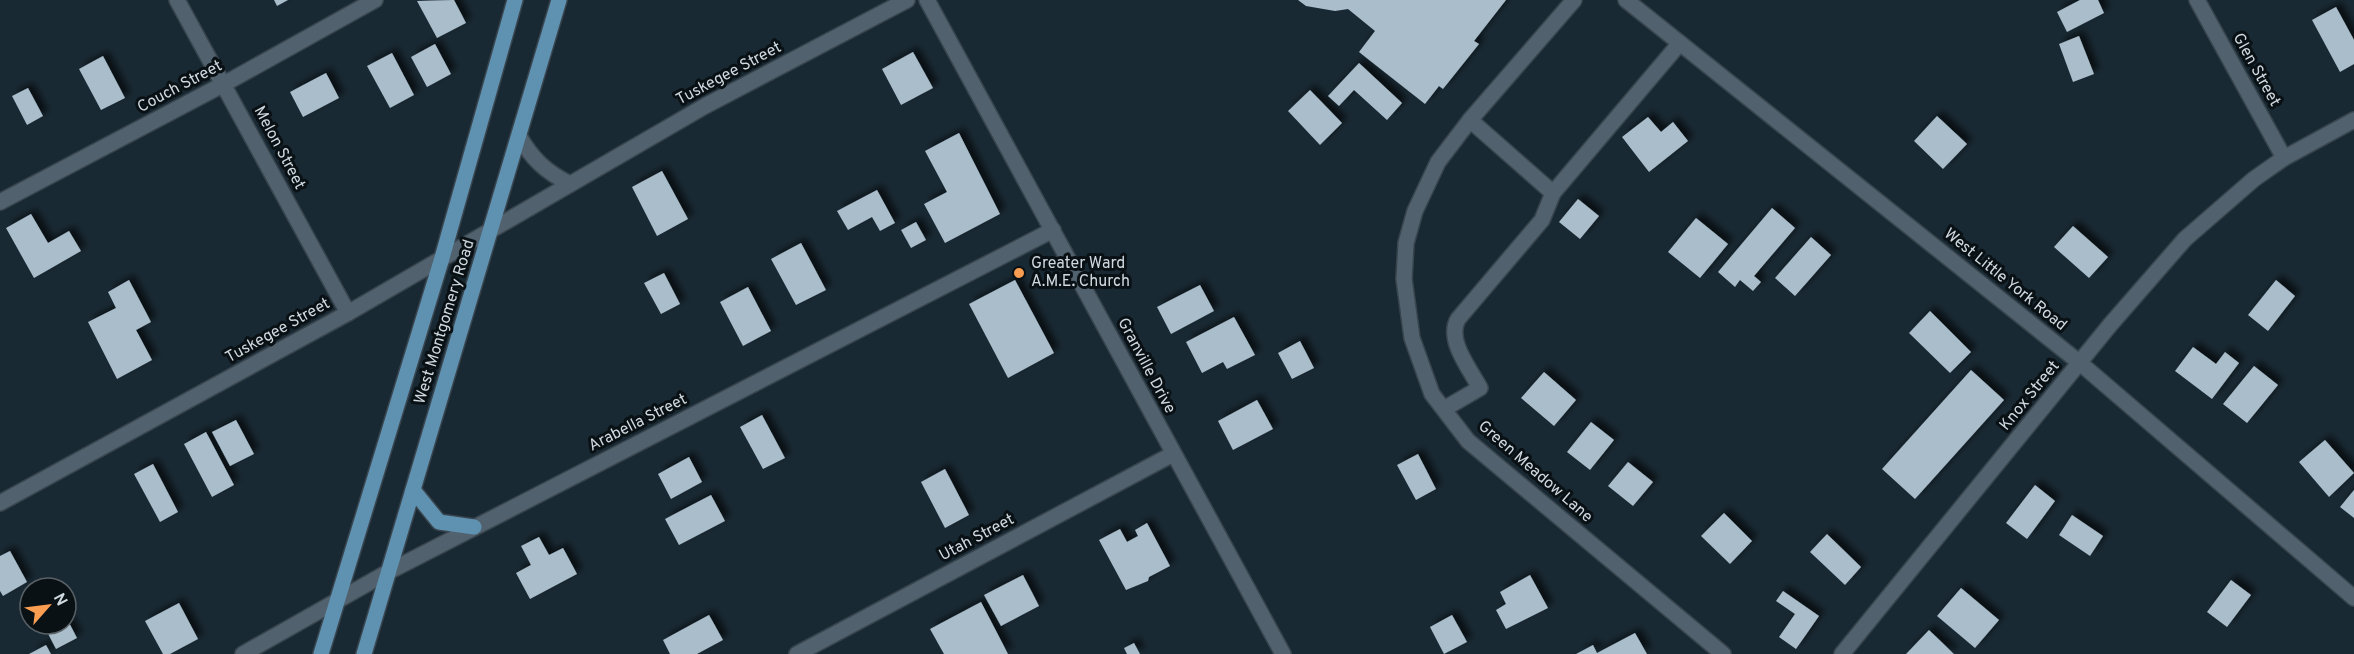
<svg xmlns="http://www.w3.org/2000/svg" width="2354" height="654" viewBox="0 0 2354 654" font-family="Overpass,sans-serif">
  <defs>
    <filter id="shadow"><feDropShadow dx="5.5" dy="-5.5" stdDeviation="3" flood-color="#0009"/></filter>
  </defs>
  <rect width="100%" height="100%" fill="#192933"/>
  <g fill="#aabdcb" filter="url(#shadow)">
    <polygon points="274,0 288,0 277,6"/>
    <polygon points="454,0 466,23 437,38 417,1"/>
    <polygon points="1298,0 1506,0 1474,41 1479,44 1443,89 1439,86 1425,104 1359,52 1375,31 1348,9 1335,11 1306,6"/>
    <polygon points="2080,0 2098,0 2104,13 2067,32 2057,12"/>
    <polygon points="2336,7 2354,40 2354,64 2340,72 2312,20"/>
    <polygon points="2079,36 2094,74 2073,82 2059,44"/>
    <polygon points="435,44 451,74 427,87 411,57"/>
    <polygon points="913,52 933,88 901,105 882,69"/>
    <polygon points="392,53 414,95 390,108 367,66"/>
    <polygon points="103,56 125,98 101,110 79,69"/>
    <polygon points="1359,63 1402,103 1387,120 1354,90 1339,106 1328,96"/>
    <polygon points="326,73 339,98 303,117 290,92"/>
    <polygon points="28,88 43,116 27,125 12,96"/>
    <polygon points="1310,90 1342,123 1320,145 1288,111"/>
    <polygon points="1937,116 1967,144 1943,169 1914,141"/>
    <polygon points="1648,117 1661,132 1673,122 1688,141 1649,172 1622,137"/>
    <polygon points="959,133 1000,214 945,243 924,204 947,192 925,151"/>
    <polygon points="662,171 688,219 657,236 632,187"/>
    <polygon points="877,190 895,223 880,231 872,217 848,230 837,211"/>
    <polygon points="1578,199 1599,216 1580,239 1559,222"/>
    <polygon points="1772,208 1795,228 1754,276 1761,282 1753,291 1740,280 1735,287 1718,272"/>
    <polygon points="31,214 48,243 69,231 81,251 34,278 6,228"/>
    <polygon points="1696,218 1728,244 1700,278 1668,252"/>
    <polygon points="916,222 926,240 911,248 901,230"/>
    <polygon points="2073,226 2108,257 2089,278 2054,247"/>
    <polygon points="1811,237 1831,255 1795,296 1775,278"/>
    <polygon points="801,243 826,290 796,305 771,259"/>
    <polygon points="664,273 680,304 661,314 644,283"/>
    <polygon points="129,280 151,322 136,330 152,360 117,379 88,322 116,308 108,292"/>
    <polygon points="1015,280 1054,353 1008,378 969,304"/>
    <polygon points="2276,280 2295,296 2268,331 2248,315"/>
    <polygon points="1200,285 1214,311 1171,334 1157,307"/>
    <polygon points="748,287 771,331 743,346 720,302"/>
    <polygon points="1930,311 1971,352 1950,373 1909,333"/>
    <polygon points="1234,317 1255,355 1227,369 1223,362 1202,373 1186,342"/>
    <polygon points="1300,341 1314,368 1292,379 1278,353"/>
    <polygon points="2193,347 2216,364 2225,352 2239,363 2212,399 2175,371"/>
    <polygon points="2254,366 2278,385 2247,423 2223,404"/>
    <polygon points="1971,370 2004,400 1915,499 1882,469"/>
    <polygon points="1544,372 1576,400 1554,426 1521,398"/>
    <polygon points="1257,400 1273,429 1233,450 1218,421"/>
    <polygon points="762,415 785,458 763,469 740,427"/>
    <polygon points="236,420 254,454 230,466 212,432"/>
    <polygon points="1591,422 1614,440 1590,470 1567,452"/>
    <polygon points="206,432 234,485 212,497 184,444"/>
    <polygon points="2325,440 2354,473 2329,497 2299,462"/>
    <polygon points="1418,454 1436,489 1416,500 1397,465"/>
    <polygon points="689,457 702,482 671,499 658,474"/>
    <polygon points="1628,462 1653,482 1633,506 1608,486"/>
    <polygon points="153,464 178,512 160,522 134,474"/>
    <polygon points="945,469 969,515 945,528 921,482"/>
    <polygon points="2035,485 2055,501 2027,539 2006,523"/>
    <polygon points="2354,490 2354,518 2340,507"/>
    <polygon points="711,495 725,521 679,545 665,519"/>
    <polygon points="1724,513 1752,541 1730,564 1701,536"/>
    <polygon points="2072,515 2103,536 2090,556 2059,535"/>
    <polygon points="1147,523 1170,566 1149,577 1148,581 1126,590 1099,540 1120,529 1127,542 1138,536 1135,530"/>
    <polygon points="1827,534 1861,567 1845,585 1810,552"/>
    <polygon points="539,537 549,555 563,548 577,574 530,599 516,573 531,565 521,546"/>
    <polygon points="10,551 27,582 3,596 0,591 0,556"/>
    <polygon points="1023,575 1039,606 1001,626 984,595"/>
    <polygon points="1530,575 1548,608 1506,629 1496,610 1506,604 1500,592"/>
    <polygon points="2231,580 2251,595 2227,627 2207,612"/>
    <polygon points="1961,588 1999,620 1975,648 1937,616"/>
    <polygon points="1783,591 1819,616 1796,649 1779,637 1795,614 1776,601"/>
    <polygon points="981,602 1008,654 944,654 930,629"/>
    <polygon points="179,603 198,639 170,654 163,654 145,621"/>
    <polygon points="709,615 723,640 697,654 670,654 663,640"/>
    <polygon points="1452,615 1467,642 1444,654 1430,627"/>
    <polygon points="66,617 77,638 56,649 44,626 66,624"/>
    <polygon points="1929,630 1954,654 1906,654"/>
    <polygon points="1635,633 1647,654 1576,654 1593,645 1597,653"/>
    <polygon points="1134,643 1140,654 1127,654 1124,648"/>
    <polygon points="46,645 51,654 29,654"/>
  </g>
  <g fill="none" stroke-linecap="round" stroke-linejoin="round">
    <g stroke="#39454e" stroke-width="18">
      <g id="minor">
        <polyline points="177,0 348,313"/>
        <polyline points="927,0 1283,654"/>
        <polyline points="1574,0 1470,120 1438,162 1415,211 1406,243 1404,279 1412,338 1432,394 1468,441 1723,654"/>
        <polyline points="1626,0 2080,363 2354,598"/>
        <polyline points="2197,0 2284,158"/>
        <polyline points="1470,120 1553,193"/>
        <path d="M 519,136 C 532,159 546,172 570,184"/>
        <polyline points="0,202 224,84 375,0"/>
        <path d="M 1444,409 L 1480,388 C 1470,369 1446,340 1458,319 L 1542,220 L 1553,193 L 1680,43"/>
        <polyline points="0,503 348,313 705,106 907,0"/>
        <polyline points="243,654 388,572 1053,230"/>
        <polyline points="797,654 1173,454"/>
        <polyline points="1842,654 2110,325 2185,239 2254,179 2284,158 2354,120"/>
      </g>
    </g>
    <g stroke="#39454e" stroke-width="18">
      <g id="major">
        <polyline points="413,490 439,522 474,527"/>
        <polyline points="321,654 442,258 515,0"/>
        <polyline points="364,654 559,0"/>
      </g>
    </g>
    <use href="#minor" stroke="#51626e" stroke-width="15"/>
    <use href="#major" stroke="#5f91b1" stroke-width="15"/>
  </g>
  <circle fill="#fb9e51" stroke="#0a1115" stroke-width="2" cx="1019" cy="273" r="6"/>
  <g text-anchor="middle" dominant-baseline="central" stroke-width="6" stroke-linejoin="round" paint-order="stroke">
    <g font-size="16" fill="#cfd9e0" stroke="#0a1115">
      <text transform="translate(2256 70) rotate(61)">Glen Street</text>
      <text transform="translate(729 74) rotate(-28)">Tuskegee Street</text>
      <text transform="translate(180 87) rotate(-28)">Couch Street</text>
      <text transform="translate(279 148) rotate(62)">Melon Street</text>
      <text transform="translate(2005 280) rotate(39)">West Little York Road</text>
      <text transform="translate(445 322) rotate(-73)">West Montgomery Road</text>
      <text transform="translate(278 331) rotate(-29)">Tuskegee Street</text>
      <text transform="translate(1146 366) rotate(62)">Granville Drive</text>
      <text transform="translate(2030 396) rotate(-51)">Knox Street</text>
      <text transform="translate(638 423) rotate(-27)">Arabella Street</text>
      <text transform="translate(1535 472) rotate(41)">Green Meadow Lane</text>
      <text transform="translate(977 538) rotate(-28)">Utah Street</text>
    </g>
    <g font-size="16" fill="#cfd9e0" stroke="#0a1115" text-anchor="start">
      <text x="1031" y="264">Greater Ward<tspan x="1031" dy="18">A.M.E. Church</tspan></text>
    </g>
  </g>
  <g transform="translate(48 606) rotate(62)"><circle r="28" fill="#0a1115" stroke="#596166" stroke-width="1.5"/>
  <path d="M0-4.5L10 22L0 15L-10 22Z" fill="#fb9e51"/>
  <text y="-9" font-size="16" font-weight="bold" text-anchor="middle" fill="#cfd9e0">N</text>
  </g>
</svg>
